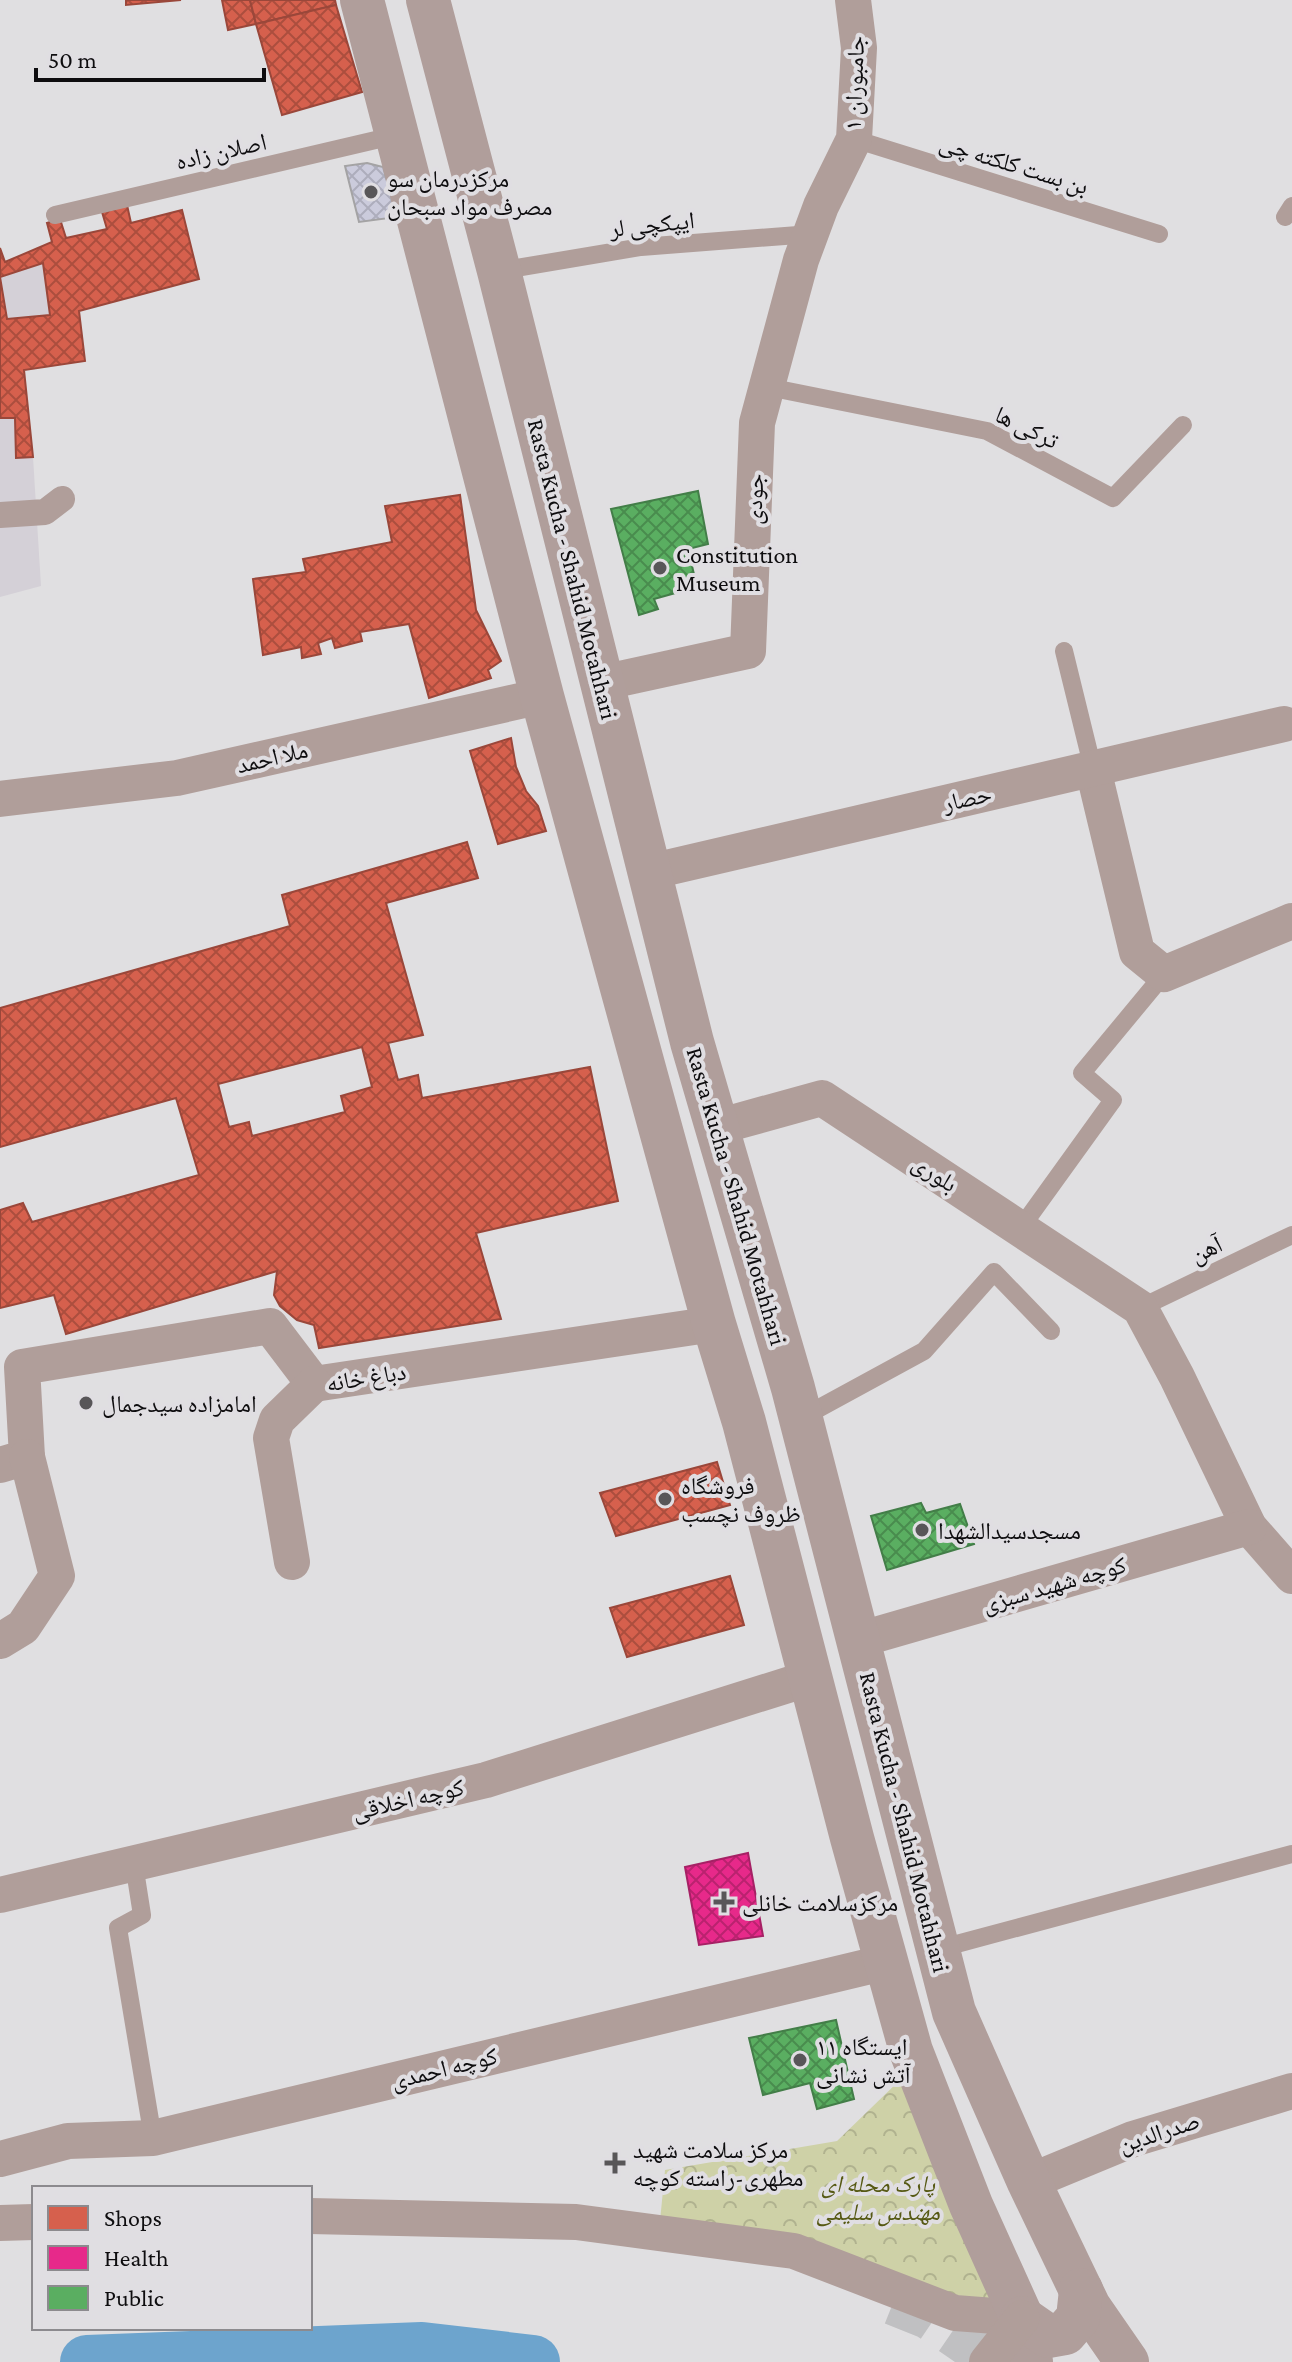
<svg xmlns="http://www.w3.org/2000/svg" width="1292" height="2362" viewBox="0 0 1292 2362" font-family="'Crimson Pro','Noto Naskh Arabic',serif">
  <defs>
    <pattern id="park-crowns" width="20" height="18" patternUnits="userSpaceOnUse" patternTransform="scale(2)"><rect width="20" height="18" fill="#ced1a7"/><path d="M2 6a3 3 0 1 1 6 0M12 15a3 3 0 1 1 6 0" fill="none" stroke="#b0b28f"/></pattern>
    <pattern id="shops-cross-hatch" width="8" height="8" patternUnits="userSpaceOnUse" patternTransform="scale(2)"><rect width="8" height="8" fill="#d6604d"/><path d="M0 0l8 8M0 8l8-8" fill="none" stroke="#ac4e3e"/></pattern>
    <pattern id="health-cross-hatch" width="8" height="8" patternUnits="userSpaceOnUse" patternTransform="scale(2)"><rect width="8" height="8" fill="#e7298a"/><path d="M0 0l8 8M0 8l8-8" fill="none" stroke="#ba226f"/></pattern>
    <pattern id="public-cross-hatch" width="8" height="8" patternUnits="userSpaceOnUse" patternTransform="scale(2)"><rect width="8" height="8" fill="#5aae61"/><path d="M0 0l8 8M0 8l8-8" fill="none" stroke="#498c4e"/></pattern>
    <pattern id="building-cross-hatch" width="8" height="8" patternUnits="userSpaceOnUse" patternTransform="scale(2)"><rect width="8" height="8" fill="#cbcbdc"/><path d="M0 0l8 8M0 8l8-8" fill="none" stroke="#adadbc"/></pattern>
  </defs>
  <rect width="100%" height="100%" fill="#e0dfe1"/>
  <polygon fill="#d4d0d7" points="127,205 132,223 182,210 199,279 80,311 85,361 24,370 33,457 41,586 0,597 0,248 5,262 52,242 47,223 60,219 66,238 107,229"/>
  <polygon fill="url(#park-crowns)" points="902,2078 1002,2301 985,2302 660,2221 665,2170 837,2141"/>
  <g fill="url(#shops-cross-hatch)" stroke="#9a473a" stroke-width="2" fill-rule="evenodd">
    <polygon points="126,0 181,0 126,5"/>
    <polygon points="222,0 250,0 256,24 228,30"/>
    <polygon points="250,0 335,0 336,5 256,24"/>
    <polygon points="336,5 362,92 282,115 256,24"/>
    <path d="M 127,205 L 131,223 L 182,210 L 199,279 L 79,311 L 85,361 L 24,370 L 33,457 L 16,458 L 15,418 L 0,418 L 0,248 L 5,262 L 52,242 L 47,223 L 60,219 L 66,238 L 107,229 L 102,212 ZM 43,263 L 50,315 L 7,319 L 0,277 Z"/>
    <polygon points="460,495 476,610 501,661 488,670 491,678 429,698 409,624 360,632 362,641 335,648 332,638 318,643 321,654 302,658 301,647 263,655 253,579 306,572 303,559 392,542 385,506"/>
    <polygon points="511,738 516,767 526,791 538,806 546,831 498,844 470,751"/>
    <path d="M 467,842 L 478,878 L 386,903 L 423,1035 L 388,1043 L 398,1080 L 418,1075 L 422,1098 L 590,1067 L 618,1201 L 476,1233 L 501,1319 L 319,1348 L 314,1325 L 297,1320 L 280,1306 L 274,1295 L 277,1271 L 66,1334 L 54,1295 L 0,1308 L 0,1210 L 23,1203 L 32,1222 L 199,1175 L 176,1098 L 0,1147 L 0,1008 L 290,926 L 282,895 ZM 362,1047 L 372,1087 L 341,1096 L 345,1112 L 252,1136 L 249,1122 L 229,1127 L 218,1084 Z"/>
    <polygon points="717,1462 730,1505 616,1536 600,1493"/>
    <polygon points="730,1576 744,1625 627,1657 610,1608"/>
  </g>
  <polygon fill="url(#health-cross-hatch)" stroke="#a62165" stroke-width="2" points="748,1853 763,1936 699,1945 685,1867"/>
  <g fill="url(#public-cross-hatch)" stroke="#437e48" stroke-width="2">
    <polygon points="698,491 708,544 688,549 697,587 654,599 658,609 639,615 611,509"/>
    <polygon points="921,1503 926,1513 960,1504 974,1544 887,1570 871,1516"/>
    <polygon points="836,2020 854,2099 817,2109 810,2083 763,2095 749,2038"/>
  </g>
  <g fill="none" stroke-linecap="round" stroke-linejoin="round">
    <polyline stroke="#6da4cd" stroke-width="54" points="87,2362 422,2349 533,2362"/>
  </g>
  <polygon fill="url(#building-cross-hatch)" stroke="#a4a3a4" stroke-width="2" points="367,163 383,167 397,217 359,222 345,166"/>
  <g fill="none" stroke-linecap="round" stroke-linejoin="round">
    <polyline stroke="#c0c0c2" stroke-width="44" stroke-dasharray="44 22" stroke-linecap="butt" points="893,2303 928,2317 994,2362"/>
    <g stroke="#b09e9a" stroke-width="18">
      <polyline points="854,139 1159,234"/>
      <polyline points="55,215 397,135"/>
      <polyline points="1285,217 1292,206"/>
      <polyline points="499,271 641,247 811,234"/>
      <polyline points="768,387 987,431 1113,498 1183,425"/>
      <polyline points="1064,651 1093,769"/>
      <polyline points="1020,1229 1113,1100 1082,1073 1164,974"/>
      <polyline points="1140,1308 1292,1235"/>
      <polyline points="801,1418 924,1351 994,1272 1051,1331"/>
      <polyline points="134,1864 142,1915 118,1928 153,2138"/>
      <polyline points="938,1949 1292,1854"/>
    </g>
    <polyline stroke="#b09e9a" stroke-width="26" points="0,515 45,512 62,499"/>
    <g stroke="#b09e9a" stroke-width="36">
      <polyline points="601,683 748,651 757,423 801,260 821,206 854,139 859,48 853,0"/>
      <polyline points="1093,769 1137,952 1164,974 1292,921"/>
      <polyline points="0,799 177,778 542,696"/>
      <polyline points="649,872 1284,724"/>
      <polyline points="717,1127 822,1098 1140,1308 1177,1377 1249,1527 1292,1576"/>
      <polyline points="0,1465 27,1457 22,1367 270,1326 314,1384 714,1324"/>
      <polyline points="292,1562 271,1438 277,1420 314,1384"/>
      <polyline points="858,1640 1249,1527"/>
      <polyline points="0,1641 23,1627 57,1576 27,1457"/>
      <polyline points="0,1895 486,1780 810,1678"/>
      <polyline points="0,2159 68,2141 153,2138 887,1962"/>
      <polyline points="1029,2182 1133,2139 1292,2091"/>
      <polyline points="310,2216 576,2222 794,2251 955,2313 1022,2318"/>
      <polyline points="0,2223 34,2222"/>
    </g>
    <g stroke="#b09e9b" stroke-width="44">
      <polyline points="362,0 542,696 714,1324 744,1422 852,1838 911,2051 971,2205 1022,2318 1031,2362"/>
      <polyline points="428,0 499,271 692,1042 793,1388 954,2012 1029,2182 1089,2307 1127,2362"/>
      <polyline points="1022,2318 1048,2336 1065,2333 1078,2318 1081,2290"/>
    </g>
    <polyline stroke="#b09e9a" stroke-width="36" points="987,2362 1022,2318"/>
  </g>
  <g fill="#585658" stroke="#e0dee2" stroke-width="3">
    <circle cx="371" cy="192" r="8"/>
    <circle cx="660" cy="568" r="8"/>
    <circle cx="86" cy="1403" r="8"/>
    <circle cx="665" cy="1499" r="8"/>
    <circle cx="922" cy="1530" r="8"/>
    <path d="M720 1890h8v8h8v8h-8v8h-8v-8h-8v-8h8z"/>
    <circle cx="800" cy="2060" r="8"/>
    <path d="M611 2151h8v8h8v8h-8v8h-8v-8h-8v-8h8z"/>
  </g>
  <g text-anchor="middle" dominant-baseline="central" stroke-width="8" stroke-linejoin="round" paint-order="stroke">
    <g font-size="24" fill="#0e0d0f" stroke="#e0dee2">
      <text transform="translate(854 83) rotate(-88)">جامبوران ۱</text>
      <text transform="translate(221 151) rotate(-13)">اصلان زاده</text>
      <text transform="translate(1014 164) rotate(17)">بن بست کلکته چی</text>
      <text transform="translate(652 224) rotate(-6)">ایپکچی لر</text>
      <text transform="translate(1027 427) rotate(26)">ترکی ها</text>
      <text transform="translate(754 499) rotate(-88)">جودی</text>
      <text transform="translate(573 569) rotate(76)">Rasta Kucha - Shahid Motahhari</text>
      <text transform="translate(272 757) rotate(-13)">ملا احمد</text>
      <text transform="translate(967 798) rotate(-13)">حصار</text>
      <text transform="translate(935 1173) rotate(33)">بلوری</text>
      <text transform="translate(737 1196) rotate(74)">Rasta Kucha - Shahid Motahhari</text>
      <text transform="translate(1206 1249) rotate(-26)">آهن</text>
      <text transform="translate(366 1377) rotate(-9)">دباغ خانه</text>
      <text transform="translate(1054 1584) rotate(-16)">کوچه شهید سبزی</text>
      <text transform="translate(408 1799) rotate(-13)">کوچه اخلاقی</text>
      <text transform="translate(905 1822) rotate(76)">Rasta Kucha - Shahid Motahhari</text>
      <text transform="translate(444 2068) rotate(-14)">کوچه احمدی</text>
      <text transform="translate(1159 2132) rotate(-18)">صدرالدین</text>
    </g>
    <g font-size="24" fill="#0e0d0f" stroke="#e0dee2" text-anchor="start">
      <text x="387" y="178">مرکزدرمان سو<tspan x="387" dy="28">مصرف مواد سبحان</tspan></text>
      <text x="676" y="554">Constitution<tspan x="676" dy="28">Museum</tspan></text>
      <text x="102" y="1403">امامزاده سیدجمال</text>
      <text x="681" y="1485">فروشگاه<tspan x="681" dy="28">ظروف نچسب</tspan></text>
      <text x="938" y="1530">مسجدسیدالشهدا</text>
      <text x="742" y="1902">مرکزسلامت خانلی</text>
      <text x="816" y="2046">ایستگاه ۱۱<tspan x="816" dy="28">آتش نشانی</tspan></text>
      <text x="633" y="2149">مرکز سلامت شهید<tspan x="633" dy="28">مطهری-راسته کوچه</tspan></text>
    </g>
    <g font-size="24" font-style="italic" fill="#565914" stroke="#e0dee2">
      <text x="878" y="2183">پارک محله ای<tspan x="878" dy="28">مهندس سلیمی</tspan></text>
    </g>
  </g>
  <rect x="32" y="2186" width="280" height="144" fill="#e0dee2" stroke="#8c8a8e" stroke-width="2"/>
  <rect x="48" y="2206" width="40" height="24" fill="#d6604d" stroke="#8c8a8e" stroke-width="2"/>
  <text x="104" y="2226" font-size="24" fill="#0e0d0f">Shops</text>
  <rect x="48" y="2246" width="40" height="24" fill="#e7298a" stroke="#8c8a8e" stroke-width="2"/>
  <text x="104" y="2266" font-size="24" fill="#0e0d0f">Health</text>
  <rect x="48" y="2286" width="40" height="24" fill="#5aae61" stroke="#8c8a8e" stroke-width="2"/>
  <text x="104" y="2306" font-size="24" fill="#0e0d0f">Public</text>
  <path d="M36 68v12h228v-12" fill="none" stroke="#0e0d0f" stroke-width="4"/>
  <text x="48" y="68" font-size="24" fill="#0e0d0f" stroke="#e0dee2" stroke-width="6" paint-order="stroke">50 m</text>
</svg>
